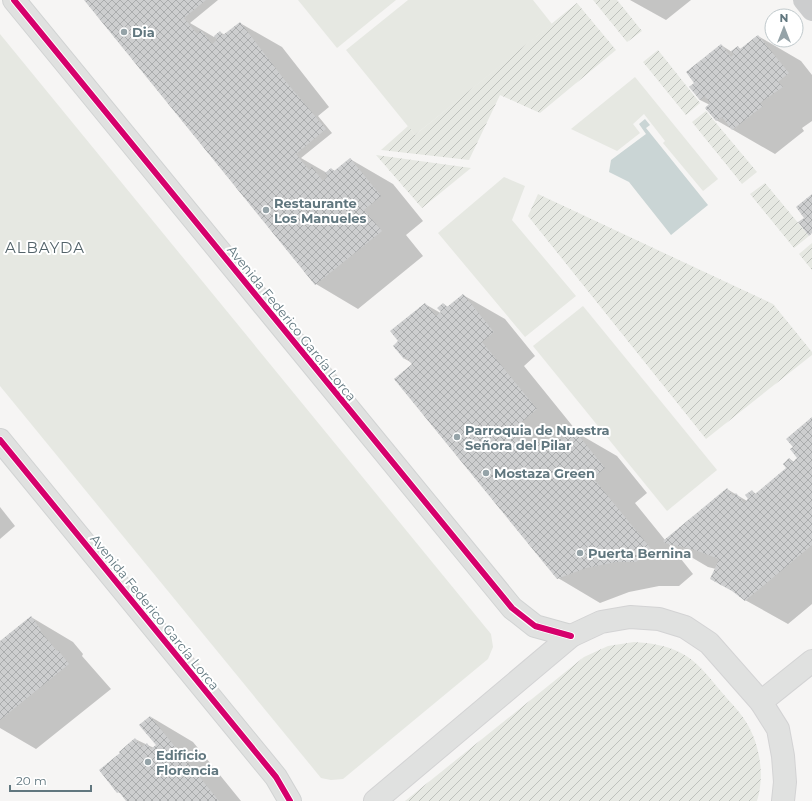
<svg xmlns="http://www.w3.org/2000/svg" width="812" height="801" viewBox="0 0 812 801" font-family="Montserrat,sans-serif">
<defs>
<pattern id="garden-furrows" width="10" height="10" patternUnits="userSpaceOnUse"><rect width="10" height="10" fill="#e6e8e2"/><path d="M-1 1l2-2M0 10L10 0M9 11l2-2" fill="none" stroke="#bec1bc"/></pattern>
<pattern id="building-cross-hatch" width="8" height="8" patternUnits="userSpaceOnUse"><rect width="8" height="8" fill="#cdcecf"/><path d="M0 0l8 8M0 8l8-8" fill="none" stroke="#aaacad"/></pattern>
</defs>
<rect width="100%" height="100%" fill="#f6f5f4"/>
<g fill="#e6e8e2">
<polygon points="298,0 396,0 337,48"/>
<polygon points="408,0 533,0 552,24 415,135 346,50"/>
<polygon points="0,34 491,634 493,647 488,659 343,779 331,780 321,778 0,386"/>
<polygon points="635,77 718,179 703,191 663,143 665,141 644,114 633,124 640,133 617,151 571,129"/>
<polygon points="504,177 525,186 512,220 576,296 525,337 438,233"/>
<polygon points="583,306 717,470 667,511 533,346"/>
</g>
<g fill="url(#garden-furrows)">
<polygon points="593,0 617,0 642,31 627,42"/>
<polygon points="577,3 616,50 540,113 500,95 469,160 381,150 408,126 415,135"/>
<polygon points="658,50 700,103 686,115 643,62"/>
<polygon points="706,111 757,172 742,184 692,122"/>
<polygon points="376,155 471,168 422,208"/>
<polygon points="765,183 809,236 794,248 750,194"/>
<polygon points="538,194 773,304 812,352 812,355 706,439 528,216"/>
<polygon points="812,243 812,270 799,254"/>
<path d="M634 642C650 643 666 645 681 653 697 661 707 675 719 689 727 699 739 710 746 722 760 744 765 776 757 801H405L584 657 608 646Z"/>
</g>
<polygon fill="#cad5d5" points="645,119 650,125 646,128 708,205 671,235 629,182 609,172 611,160 646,134 639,124"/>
<g fill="#0003">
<polygon points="86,0 218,0 190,23 214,37 220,32 225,35 240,23 282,47 329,107 318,116 332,133 301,158 327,173 331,169 335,171 350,159 393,184 423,221 406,235 423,256 358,309 316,284"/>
<polygon points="630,0 691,0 666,20"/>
<polygon points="758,36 801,61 812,75 812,121 802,128 804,131 775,154 716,120 710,105 700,100 695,83 721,45 732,52 738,47 742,50"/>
<polygon points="463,295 505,319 535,356 524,366 579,434 617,456 647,493 635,503 665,540 727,489 747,501 752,491 756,494 788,468 790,459 794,462 799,458 794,447 812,419 812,604 788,624 745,600 716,569 708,567 669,544 693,574 679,586 659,586 629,592 600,603 558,578 414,364 405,359 394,346 400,341 425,304 444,315 444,304 448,307"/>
<polygon points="0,507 15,526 0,539"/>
<polygon points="31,617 73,642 83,654 82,656 111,689 36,749 0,728 0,642"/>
<polygon points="151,717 193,742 241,801 127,801 122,794 118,792 121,753 135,739 154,748 157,746"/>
</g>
<g fill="url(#building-cross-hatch)">
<polygon points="84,0 206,0 184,18 197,34 201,30 212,44 217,40 214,36 220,31 223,35 240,22 287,83 326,129 296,154 309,170 312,167 323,181 328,176 325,173 331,168 334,171 350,158 381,196 364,210 382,231 315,285"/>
<polygon points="758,35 789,73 778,82 783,87 760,103 763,106 732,130 722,117 716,121 705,108 710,103 705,96 700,100 689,87 694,83 686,72 721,44 731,57 734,54 731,51 738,46 740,49"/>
<polygon points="812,194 812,233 809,236 798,222 804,218 796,207"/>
<polygon points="463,294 494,332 482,342 537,409 511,431 523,447 520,449 521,451 536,439 544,449 559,437 562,440 574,430 605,468 593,478 652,550 636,562 616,562 586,568 557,579 394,379 412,364 406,357 404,359 393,346 398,341 390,331 425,303 436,316 441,312 437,308 443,303 447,307"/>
<polygon points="812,417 812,545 745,601 732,591 710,579 719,559 695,550 665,543 663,541 727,488 733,496 736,493 744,503 748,499 745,495 752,490 755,494 786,468 783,464 789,458 793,462 797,458 790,449 793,447 786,439"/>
<polygon points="31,616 41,630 40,631 57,651 58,650 69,664 0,720 0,641"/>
<polygon points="150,716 219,801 126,801 119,792 117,793 99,770 120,753 119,752 135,738 142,747 147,743 151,749 156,745 139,725"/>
</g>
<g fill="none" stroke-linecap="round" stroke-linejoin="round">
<g stroke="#d1d3d3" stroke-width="24">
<g id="secondary">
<polyline points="14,0 512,608 535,626 571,636"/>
<polyline points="0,440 276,777 290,801"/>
</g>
</g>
<g stroke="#d3d3d4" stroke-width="24">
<g id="primary">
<polyline points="761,702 812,661"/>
<polyline points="375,801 571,636 601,622 630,617 659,619 685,627 709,643 761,702 778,729 783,756 785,782 783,801"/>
</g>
</g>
<polyline stroke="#cccdce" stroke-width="22" points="804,0 812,10"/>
<use href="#secondary" stroke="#e0e1e0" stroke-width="22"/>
<use href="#primary" stroke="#e0e1e0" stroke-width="22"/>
<g stroke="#fff" stroke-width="8">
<g id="cycleway">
<polyline points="14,0 512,608 535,626 571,636"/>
<polyline points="0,440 276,777 290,801"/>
</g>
</g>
<use href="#cycleway" stroke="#d6006c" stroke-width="6"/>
</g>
<g fill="#95a3a8" stroke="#fff" stroke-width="1.5">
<circle cx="124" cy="32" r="4"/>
<circle cx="266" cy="210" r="4"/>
<circle cx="457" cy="437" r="4"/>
<circle cx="486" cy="473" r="4"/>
<circle cx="580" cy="553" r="4"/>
<circle cx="148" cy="762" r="4"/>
</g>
<g text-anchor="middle" stroke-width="4" stroke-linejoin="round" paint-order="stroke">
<g font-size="13" font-weight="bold" fill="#61777f" stroke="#fff" text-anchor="start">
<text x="132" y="37">Dia</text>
<text x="274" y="208">Restaurante<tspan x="274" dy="15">Los Manueles</tspan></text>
<text x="465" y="435">Parroquia de Nuestra<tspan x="465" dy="15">Señora del Pilar</tspan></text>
<text x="494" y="478">Mostaza Green</text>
<text x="588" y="558">Puerta Bernina</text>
<text x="156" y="760">Edificio<tspan x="156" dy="15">Florencia</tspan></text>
</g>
<g font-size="13" fill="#61777f" stroke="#fff">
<text transform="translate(292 323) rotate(51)" y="5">Avenida Federico García Lorca</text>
<text transform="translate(155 612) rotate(51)" y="5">Avenida Federico García Lorca</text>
</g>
<g font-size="15" letter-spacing="1" fill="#53636a" stroke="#fff">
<text x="45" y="253">ALBAYDA</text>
</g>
</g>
<g transform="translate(784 28)"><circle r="19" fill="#ffffff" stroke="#c0c9cc"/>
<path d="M0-3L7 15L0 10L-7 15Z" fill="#95a3a8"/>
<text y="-6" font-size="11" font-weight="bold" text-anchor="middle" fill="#61777f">N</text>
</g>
<path d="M10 785v6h81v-6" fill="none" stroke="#61777f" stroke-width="2"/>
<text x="16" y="785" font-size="12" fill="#61777f" stroke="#ffffff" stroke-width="3" paint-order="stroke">20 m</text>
</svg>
